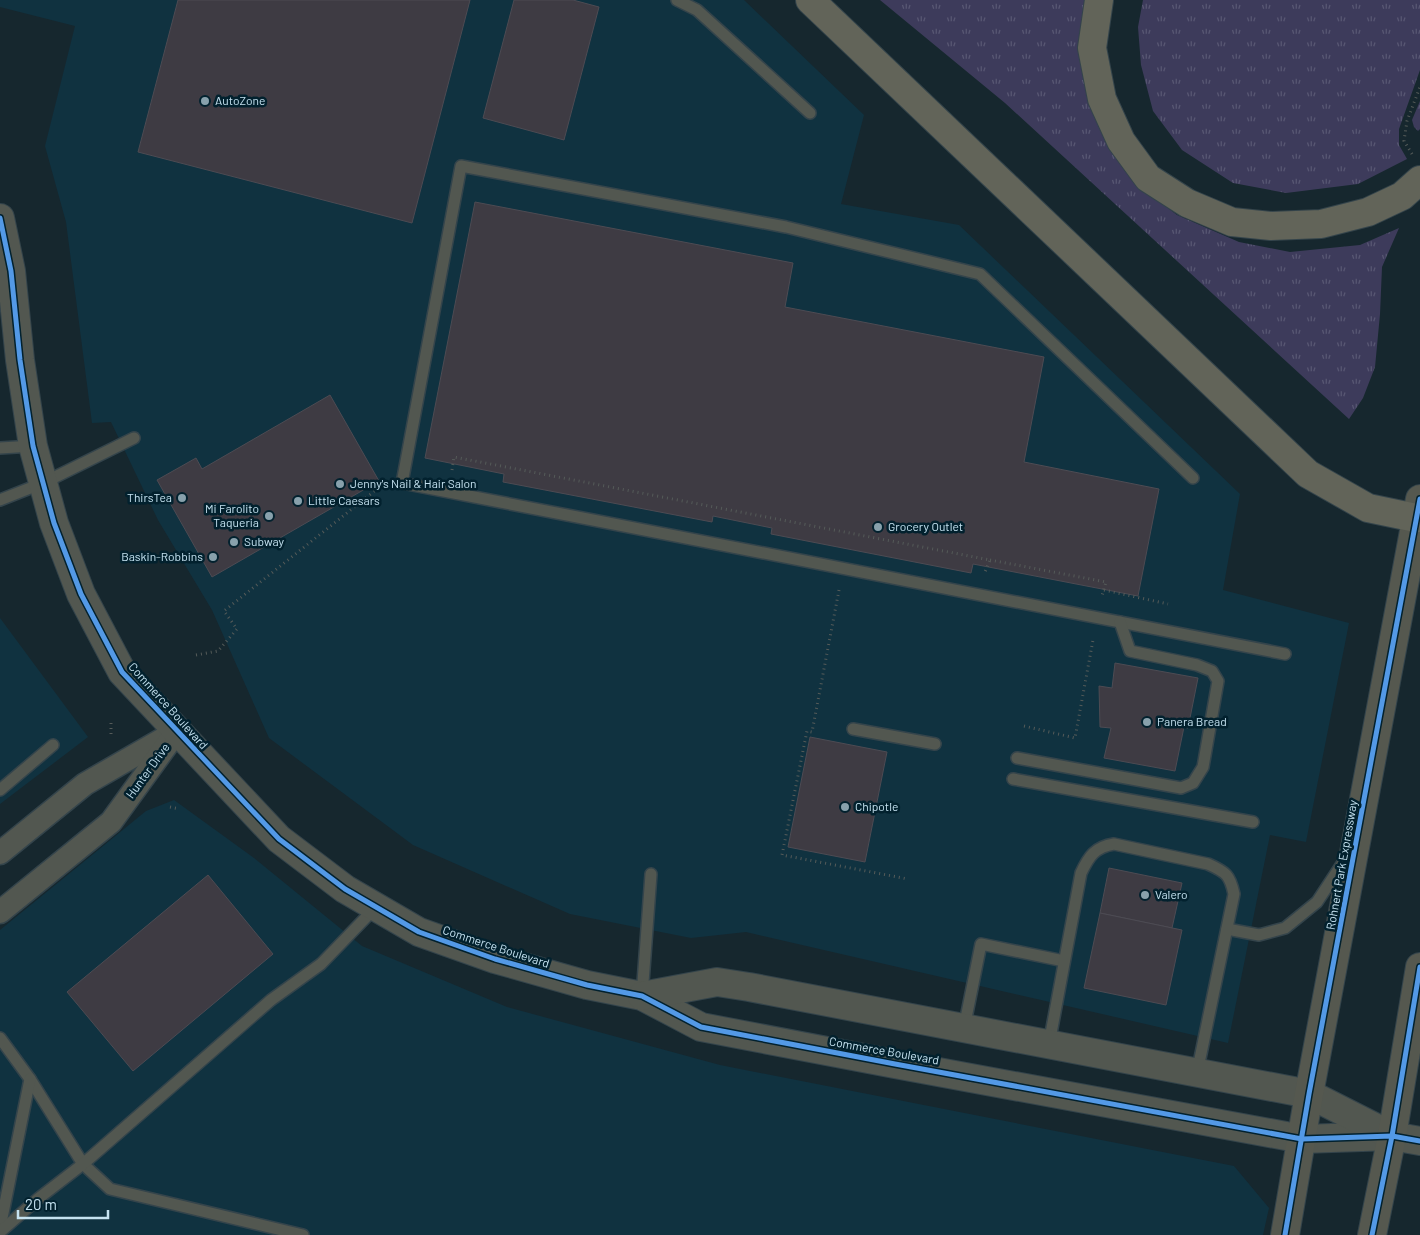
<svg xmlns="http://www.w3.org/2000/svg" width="1420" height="1235" viewBox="0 0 1420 1235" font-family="Barlow,sans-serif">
<defs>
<pattern id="grass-tufts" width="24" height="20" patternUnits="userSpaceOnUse" patternTransform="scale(1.25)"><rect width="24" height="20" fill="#3d3b5b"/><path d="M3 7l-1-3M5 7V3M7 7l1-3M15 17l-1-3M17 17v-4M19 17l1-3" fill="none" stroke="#585773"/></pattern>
</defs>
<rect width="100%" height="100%" fill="#16272e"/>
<g fill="#103240">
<polygon points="0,0 744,0 864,115 841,204 959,225 1240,494 1223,590 1349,623 1306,842 1270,835 1228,1043 746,932 691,938 570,914 413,845 269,738 212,610 158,520 111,422 92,423 66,222 45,146 75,26 0,7"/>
<polygon points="0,618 88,737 0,804"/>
<polygon points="174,800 254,858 362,946 507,1007 720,1065 1234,1166 1269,1208 1263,1235 0,1235 0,930 146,811"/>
</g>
<g fill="url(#grass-tufts)">
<polygon points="880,0 1084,0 1083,55 1147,192 1177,215 1239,242 1290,252 1360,245 1399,228 1382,267 1380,314 1375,367 1363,398 1349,419 1005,103"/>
<polygon points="1143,0 1420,0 1420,70 1399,129 1399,145 1407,159 1358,184 1286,193 1233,183 1182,150 1153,111 1141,65 1138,27"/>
<polygon points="1420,101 1420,129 1418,131 1414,127 1412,120"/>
</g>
<g fill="#3e3b43" stroke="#4d4b53">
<polygon points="178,0 470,0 412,223 138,152"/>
<polygon points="514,0 573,0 599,7 564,140 483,118"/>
<polygon points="475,202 793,263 785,307 1044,357 1024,462 1159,489 1138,596 973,564 971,573 771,534 772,528 713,516 712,522 503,482 504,474 425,458"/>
<polygon points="330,395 379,481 212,577 157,480 196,458 202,469"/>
<polygon points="1115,663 1198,678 1188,728 1184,727 1175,771 1104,758 1111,728 1100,727 1099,686 1112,688"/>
<polygon points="810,737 887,752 865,862 788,847"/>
<polygon points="1109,868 1182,883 1172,928 1100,913"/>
<polygon points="208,875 273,954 133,1071 67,992"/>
<polygon points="1100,913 1182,930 1166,1005 1084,988"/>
</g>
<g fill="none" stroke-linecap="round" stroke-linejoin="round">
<g stroke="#34444b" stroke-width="14">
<g id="service">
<polyline points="677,0 697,10 810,113"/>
<polyline points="0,448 33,446"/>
<polyline points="1193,478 980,274 786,227 461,166 402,483 1285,654"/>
<polyline points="0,500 43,483 134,438"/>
<polyline points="853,729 935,744"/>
<polyline points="1017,758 1181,788 1193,783 1203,767 1218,681 1212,671 1197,665 1130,651 1120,622"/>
<polyline points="1013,779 1253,822"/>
<polyline points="0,790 53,745"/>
<polyline points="1227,929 1259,935 1285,928 1317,902 1344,861"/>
<polyline points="642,996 651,874"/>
<polyline points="964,1028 981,944 1064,961"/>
<polyline points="0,1038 30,1079 83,1164 110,1189 303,1235"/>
<path d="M1049 1044 1081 873C1089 856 1095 847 1114 844L1208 864C1226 872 1230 875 1234 894L1197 1073"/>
<polyline points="0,1228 30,1079"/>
<polyline points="0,1232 39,1198 83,1164 271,1000 321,964 376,907"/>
</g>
</g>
<g stroke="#34444b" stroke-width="25">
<g id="minor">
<polyline points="0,853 85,784 170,735"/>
<polyline points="0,912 111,822 177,731"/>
</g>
</g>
<g stroke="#34444b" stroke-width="30">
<g id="tertiary">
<polyline points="0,218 11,271 20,360 33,446 54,523 81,594 122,672 279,839 345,889 419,932 495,959 587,985 642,996 701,1027 895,1064 1302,1139 1392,1136 1420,1141"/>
<polyline points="642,996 717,982 749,987 1309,1094 1388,1134"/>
</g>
</g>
<g stroke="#34444b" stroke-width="30">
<g id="secondary">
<polyline points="1285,1235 1309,1094 1420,499"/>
<polyline points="1372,1235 1392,1136 1420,967"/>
</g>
</g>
<g stroke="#34444b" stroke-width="30">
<g id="motorway">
<polyline points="810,0 1308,474 1368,508 1416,518 1420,518"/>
<polyline points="1099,0 1092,48 1102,99 1121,141 1148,178 1187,203 1232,222 1271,226 1321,224 1368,212 1402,196 1420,180"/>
</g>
</g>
<g stroke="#555b59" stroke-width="3" stroke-dasharray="1 4" stroke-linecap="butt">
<polyline points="1412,154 1404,141 1407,121 1420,87"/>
<polyline points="452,470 454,457 990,560 985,572"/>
<polyline points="990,560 1106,582 1102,596"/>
<polyline points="839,590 812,732 807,731 782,855 908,879"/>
<polyline points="1104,590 1168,604"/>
<polyline points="196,655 218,651 237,629 224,611 382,485"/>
<polyline points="111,723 111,734"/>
<polyline points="1024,726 1075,738 1093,640"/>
<polyline points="170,807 179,809"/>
</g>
<use href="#service" stroke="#525750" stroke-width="11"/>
<use href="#minor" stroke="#525750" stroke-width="22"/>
<use href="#tertiary" stroke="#525750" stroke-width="28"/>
<use href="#secondary" stroke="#55584f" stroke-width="28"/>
<use href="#motorway" stroke="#626459" stroke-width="28"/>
<g stroke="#02212e" stroke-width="8">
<g id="cycleway">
<polyline points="0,218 11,271 20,360 33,446 54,523 81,594 122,672 279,839 345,889 419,932 495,959 587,985 642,996 701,1027 895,1064 1302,1139 1392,1136 1420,1141"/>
<polyline points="1285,1235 1309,1094 1420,499"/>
<polyline points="1372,1235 1392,1136 1420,967"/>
</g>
</g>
<use href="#cycleway" stroke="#5399e6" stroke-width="5"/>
</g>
<g fill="#88a1ac" stroke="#02212e" stroke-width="2">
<circle cx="205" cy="101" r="5"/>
<circle cx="340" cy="484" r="5"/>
<circle cx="182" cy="498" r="5"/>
<circle cx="298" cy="501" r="5"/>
<circle cx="269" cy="516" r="5"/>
<circle cx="878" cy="527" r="5"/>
<circle cx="234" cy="542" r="5"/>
<circle cx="213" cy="557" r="5"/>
<circle cx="1147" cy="722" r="5"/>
<circle cx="845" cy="807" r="5"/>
<circle cx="1145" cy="895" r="5"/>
</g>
<g text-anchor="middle" stroke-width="5" stroke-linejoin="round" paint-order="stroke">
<g font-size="12" fill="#c5e2f0" stroke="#02212e" text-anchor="start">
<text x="215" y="105">AutoZone</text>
<text x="350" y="488">Jenny's Nail &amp; Hair Salon</text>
<text x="172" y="502" text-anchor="end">ThirsTea</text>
<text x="308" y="505">Little Caesars</text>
<text x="259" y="513" text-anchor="end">Mi Farolito<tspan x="259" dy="14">Taqueria</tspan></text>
<text x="888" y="531">Grocery Outlet</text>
<text x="244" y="546">Subway</text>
<text x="203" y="561" text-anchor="end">Baskin-Robbins</text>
<text x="1157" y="726">Panera Bread</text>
<text x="855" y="811">Chipotle</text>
<text x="1155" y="899">Valero</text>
</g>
<g font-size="12" fill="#c5e2f0" stroke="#02212e">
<text transform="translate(168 706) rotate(48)" y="4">Commerce Boulevard</text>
<text transform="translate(148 771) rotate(-54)" y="4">Hunter Drive</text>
<text transform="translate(1342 865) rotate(-80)" y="4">Rohnert Park Expressway</text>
<text transform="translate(496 947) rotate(18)" y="4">Commerce Boulevard</text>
<text transform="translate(884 1051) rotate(10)" y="4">Commerce Boulevard</text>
</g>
</g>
<path d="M18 1210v8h90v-8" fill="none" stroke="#c5e2f0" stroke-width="2.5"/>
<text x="25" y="1210" font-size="15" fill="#c5e2f0" stroke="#02212e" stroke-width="4" paint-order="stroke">20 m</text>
</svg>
